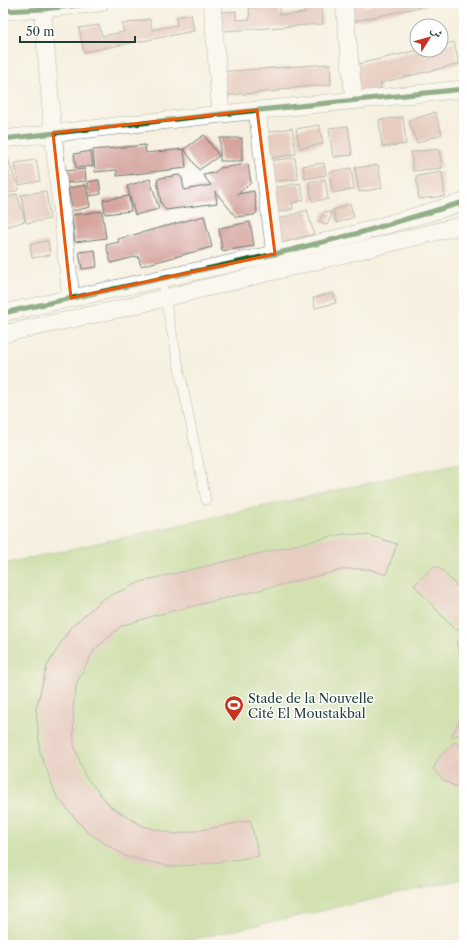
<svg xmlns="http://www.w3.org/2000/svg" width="467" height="948" viewBox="0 0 467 948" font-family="'Libre Caslon Text',Amiri,serif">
<rect width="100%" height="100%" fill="#fff"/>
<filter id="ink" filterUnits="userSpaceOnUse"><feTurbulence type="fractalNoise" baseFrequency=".025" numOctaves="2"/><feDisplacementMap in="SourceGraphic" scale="8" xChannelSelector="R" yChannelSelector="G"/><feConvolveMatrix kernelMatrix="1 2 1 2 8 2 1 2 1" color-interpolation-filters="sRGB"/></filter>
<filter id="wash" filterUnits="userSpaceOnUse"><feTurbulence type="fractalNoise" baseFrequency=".012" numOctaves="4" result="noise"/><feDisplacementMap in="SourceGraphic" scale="16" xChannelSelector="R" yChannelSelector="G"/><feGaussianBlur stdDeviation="0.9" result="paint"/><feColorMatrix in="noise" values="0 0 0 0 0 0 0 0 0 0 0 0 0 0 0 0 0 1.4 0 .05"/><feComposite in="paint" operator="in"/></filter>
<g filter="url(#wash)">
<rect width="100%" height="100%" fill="#f6f0e0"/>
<polygon fill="#a9cf79" stroke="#648656" points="464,462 464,879 168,945 3,945 3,564"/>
<g id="blocks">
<g fill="#d5a39c">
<polygon points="304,3 321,3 323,24 211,32 209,13 236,11 236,20 250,19 249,8 279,6 280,15 305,13"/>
<polygon points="336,3 362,3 363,7 379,3 429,3 430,5 341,24"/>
<polygon points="191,14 194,31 84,52 79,28 99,25 102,36 124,32 122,24 150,19 152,30 177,25 176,17"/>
<polygon points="454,42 459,64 380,83 381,88 360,93 354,65 419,50 441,50 441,45"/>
<polygon points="330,64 331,85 280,89 280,91 219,96 217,72"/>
<polygon points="435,112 442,134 417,143 409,121"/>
<polygon points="403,117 406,144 382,147 379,120"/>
<polygon points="319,125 323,144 300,148 296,129"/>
<polygon points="348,126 352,155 333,157 329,128"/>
<polygon points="292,128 296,154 266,159 262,133"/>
<polygon points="204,135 219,156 199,170 184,149 186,168 117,176 117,170 95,172 93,150 145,145 146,153 184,149"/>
<rect x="220" y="138" width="22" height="23"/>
<polygon points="439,149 442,168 413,171 411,152"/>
<polygon points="91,151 93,166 76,168 74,154"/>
<polygon points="8,158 18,190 3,195 3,160"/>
<polygon points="295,158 298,179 269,182 266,161"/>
<polygon points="36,160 40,181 19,185 15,163"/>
<polygon points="324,163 326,175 305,179 303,166"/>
<polygon points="248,164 251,183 237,194 254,191 257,212 254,215 236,217 215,191 217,203 166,210 161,203 157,180 160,178 179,175 182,178 184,190 211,185 203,175 214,173 220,168"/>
<polygon points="378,165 382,188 359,192 355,168"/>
<polygon points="351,168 354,189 333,193 329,172"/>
<polygon points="85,169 86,181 66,183 64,171"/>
<polygon points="442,172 445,196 419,199 416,176"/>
<polygon points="150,179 159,209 135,215 127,186"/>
<polygon points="325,179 328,199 312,201 309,182"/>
<polygon points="99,180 101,194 90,196 88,182"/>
<polygon points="300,183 304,200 292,203 293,209 274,213 269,189"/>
<polygon points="86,185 90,207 73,211 68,188"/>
<polygon points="46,191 50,219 26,223 21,195"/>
<polygon points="17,194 25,221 3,228 3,198"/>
<polygon points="129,196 131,211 105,214 103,200"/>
<polygon points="350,204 354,217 337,223 333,210"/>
<polygon points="307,210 314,234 279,244 272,221"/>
<polygon points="102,211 106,238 75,242 72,215"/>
<polygon points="325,211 332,214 327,225 319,221"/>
<polygon points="204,216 212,247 141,266 138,256 111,263 106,245 119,242 118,239"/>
<polygon points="250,222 254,246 222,251 219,228"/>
<polygon points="48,241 50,255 32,258 30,244"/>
<polygon points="95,250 97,267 82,269 79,252"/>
<polygon points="333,293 336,303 315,308 313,298"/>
<polygon points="342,534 368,535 397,544 386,575 369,569 346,569 156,615 121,626 94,650 77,682 73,709 74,745 85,776 111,807 143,826 175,834 208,829 250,820 259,856 219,862 173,867 127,857 87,832 57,797 40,753 36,709 47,666 70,628 103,599 143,581"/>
<polygon points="434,566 442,570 464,594 464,630 463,628 455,630 414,585"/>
<polygon points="464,635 464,663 463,662 456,642"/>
<polygon points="464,711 464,734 463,733 451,737"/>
<polygon points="455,742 461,745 464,742 464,777 461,782 456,787 443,780 433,769 439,757"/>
</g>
</g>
</g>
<g filter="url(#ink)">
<use href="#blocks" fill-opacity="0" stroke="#6a7c70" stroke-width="1"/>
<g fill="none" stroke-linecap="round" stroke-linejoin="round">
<g stroke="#6a7c70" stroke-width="10">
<polyline id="lane" points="161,279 206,500"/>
</g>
<g stroke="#6a7c70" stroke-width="18">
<g id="street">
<polyline points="42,3 53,133 71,298"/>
<polyline points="212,3 221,114"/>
<polyline points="344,3 354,101"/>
<polyline points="3,11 43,9 100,3"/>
<polyline points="257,110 275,254"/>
<polyline points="3,139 221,114 464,89"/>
<polyline points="3,313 275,254 359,233 464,202"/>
<polyline points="3,334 119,309 464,225"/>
</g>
</g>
<use href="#lane" stroke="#fff" stroke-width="9"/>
<use href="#street" stroke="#fff" stroke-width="17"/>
<g stroke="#fff" stroke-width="8">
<g id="cycleway">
<polyline points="3,11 43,9 100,3"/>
<polyline points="3,139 221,114 464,89"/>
<polyline points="3,313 275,254 359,233 464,202"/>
</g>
</g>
<use href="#cycleway" stroke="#1b5e20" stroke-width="5"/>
</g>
</g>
<path d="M0 0H467V948H0ZM257 110 275 254 71 298 53 133Z" fill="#f6f0e0" fill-opacity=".55" fill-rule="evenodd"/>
<path fill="none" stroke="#e8590c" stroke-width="3" stroke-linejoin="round" d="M257 110 275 254 71 298 53 133Z"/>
<defs>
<g id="stadium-pin" transform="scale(1)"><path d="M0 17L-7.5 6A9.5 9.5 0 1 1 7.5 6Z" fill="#c8321e" stroke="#fff"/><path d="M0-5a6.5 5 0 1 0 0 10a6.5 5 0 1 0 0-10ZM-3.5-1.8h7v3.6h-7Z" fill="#fff"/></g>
</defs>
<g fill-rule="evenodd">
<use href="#stadium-pin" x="234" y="705"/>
</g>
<g text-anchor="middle" stroke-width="3" stroke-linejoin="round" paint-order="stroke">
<g font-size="13" fill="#1f3d34" stroke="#fff" text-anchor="start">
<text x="248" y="703">Stade de la Nouvelle<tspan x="248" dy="15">Cité El Moustakbal</tspan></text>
</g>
</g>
<rect width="467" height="948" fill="none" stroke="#fff" stroke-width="16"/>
<g transform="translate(429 38) rotate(53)"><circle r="19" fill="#ffffff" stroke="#a5b1ae"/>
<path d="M0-3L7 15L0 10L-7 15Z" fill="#c8321e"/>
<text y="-6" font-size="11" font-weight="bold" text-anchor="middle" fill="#1f3d34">ش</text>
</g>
<path d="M20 36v6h115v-6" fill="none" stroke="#1f3d34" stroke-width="2"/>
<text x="26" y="36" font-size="12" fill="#1f3d34" stroke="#ffffff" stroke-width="3" paint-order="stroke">50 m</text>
</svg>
